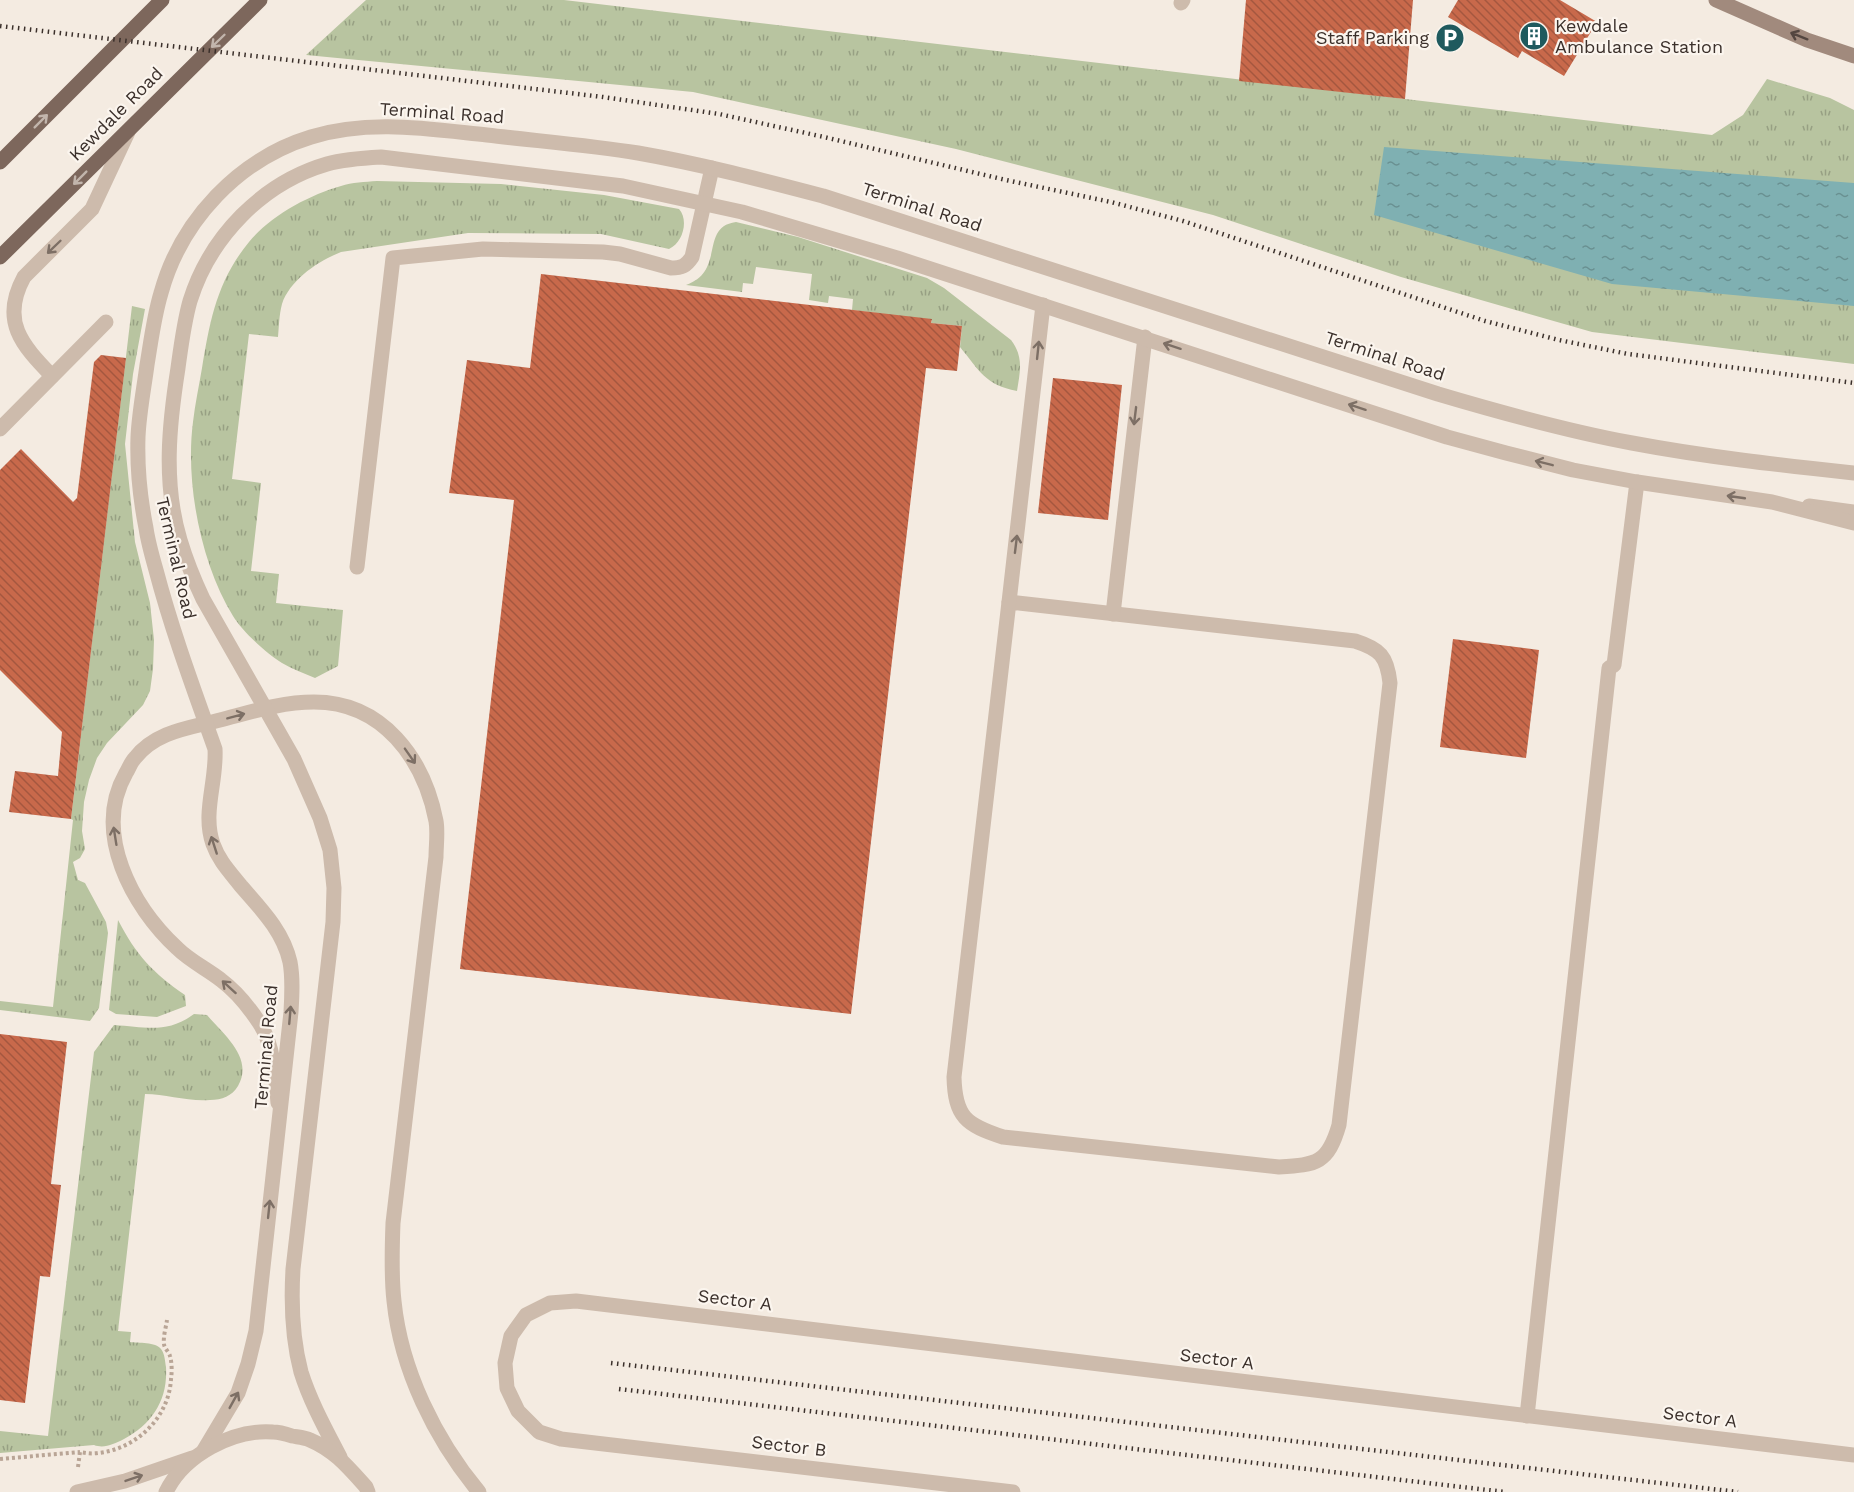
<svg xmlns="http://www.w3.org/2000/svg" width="1854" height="1492" viewBox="0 0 1854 1492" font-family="'Work Sans',sans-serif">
<defs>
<pattern id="grass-tufts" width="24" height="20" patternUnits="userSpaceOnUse" patternTransform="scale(1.5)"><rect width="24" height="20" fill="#b8c4a0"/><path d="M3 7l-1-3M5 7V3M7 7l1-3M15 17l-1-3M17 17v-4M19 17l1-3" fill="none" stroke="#97a083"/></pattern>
<pattern id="water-ripples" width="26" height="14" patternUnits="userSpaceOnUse" patternTransform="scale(1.5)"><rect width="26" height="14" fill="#7fb0b2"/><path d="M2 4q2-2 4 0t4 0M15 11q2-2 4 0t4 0" fill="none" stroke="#699091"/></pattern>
<pattern id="building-back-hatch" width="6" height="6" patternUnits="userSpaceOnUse" patternTransform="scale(1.5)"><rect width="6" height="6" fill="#c8694b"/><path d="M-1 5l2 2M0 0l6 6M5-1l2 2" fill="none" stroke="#a4573f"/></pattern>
</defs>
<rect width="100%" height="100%" fill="#f4ebe1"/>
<g fill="url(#grass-tufts)">
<polygon points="366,0 564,0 1712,135 1743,115 1767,79 1830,98 1854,110 1854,364 1592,332 1401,277 1213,215 956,149 693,92 306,55"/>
<path d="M377 181 501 184 604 195 679 209C689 220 683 243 669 249L601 234 468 233 341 252C318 261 290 280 282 304 279 315 279 327 278 337L249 334 232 479 261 483 251 571 279 574 276 603 343 610 338 666 315 678C304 673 292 669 282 663 267 654 242 631 233 616 201 564 185 483 193 422 195 404 199 386 202 368 210 320 217 281 249 242 270 216 309 195 341 186 352 182 365 182 377 181Z"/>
<path d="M736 222 798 237 927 278 944 288 1011 340C1024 357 1020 372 1017 391 985 385 980 371 960 347L962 326 931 323 932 320 852 310 853 299 829 296 828 303 809 300 812 274 756 267 753 284 743 283 742 292 686 285C726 271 699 227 736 222Z"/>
<polygon points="132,306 145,309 133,374 125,444 135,542 150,603 154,640 153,669 150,691 143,705 107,743 97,758 89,780 84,802 82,831 85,849 80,858 73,862 78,880 85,883 106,922 108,933 99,1008 90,1021 0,1010 0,1001 53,1007 73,820 71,819"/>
<path d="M118 920C136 955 153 973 185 995L186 1006 157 1017 116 1014 109 1010Z"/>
<path d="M194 1014 207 1015C224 1035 254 1058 238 1086 232 1096 222 1100 210 1100 189 1102 166 1094 145 1094L118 1331 131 1332 130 1342C138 1343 156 1342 161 1349 165 1354 165 1362 166 1367 168 1400 152 1424 124 1439 114 1444 104 1449 94 1445L0 1453V1431L48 1436 94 1052 114 1025C146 1027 167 1034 194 1014Z"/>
</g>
<polygon fill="url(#water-ripples)" points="1384,147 1854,183 1854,306 1612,284 1374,215"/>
<g fill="url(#building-back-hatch)">
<polygon points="1246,0 1413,0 1405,99 1239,81"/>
<polygon points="1458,0 1560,0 1597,22 1564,76 1522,51 1518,58 1448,17"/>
<polygon points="541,274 932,319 931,323 962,326 957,371 926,368 851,1014 460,969 514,500 449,493 467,360 530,368"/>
<polygon points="101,355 126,358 71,819 9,812 15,771 58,776 62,732 0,670 0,470 21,449 73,502 77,498 94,362"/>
<polygon points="1053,378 1122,385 1108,520 1038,513"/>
<polygon points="1453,639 1539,650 1526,758 1440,747"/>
<polygon points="0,1034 67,1042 51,1184 61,1185 50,1277 40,1276 25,1403 0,1400"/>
</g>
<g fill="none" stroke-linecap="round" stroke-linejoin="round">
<g stroke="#b9a596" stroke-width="4" stroke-dasharray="3 3" stroke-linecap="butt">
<polyline points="0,1459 80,1452"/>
<path d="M78 1467 80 1452C86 1453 92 1454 98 1453 137 1449 169 1417 171 1379 172 1372 172 1363 170 1356 169 1352 164 1348 164 1344 163 1337 166 1327 167 1320"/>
</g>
<g stroke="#cdbbac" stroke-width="15">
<polyline points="1181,3 1183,0"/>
<path d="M52 376C22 345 0 321 24 277L92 209 128 132"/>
<polyline points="0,429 106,322"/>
<polyline points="1809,506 1854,512"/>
<path d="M357 567 393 258 483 249 603 252 620 254 671 268C682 268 686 266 692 257L712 168"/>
<path d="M1009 602 1355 641C1380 649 1387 656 1390 683L1339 1125C1328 1163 1317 1165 1279 1167L1003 1137C966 1125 955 1117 954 1077Z"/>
<polyline points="1009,602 1043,305"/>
<polyline points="1113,614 1145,337"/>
<path d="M278 1103C276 1079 273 1043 260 1024 249 1007 237 992 221 980 207 969 190 961 177 948 132 906 92 833 126 773 129 768 131 762 135 758 156 731 190 728 220 720 251 712 281 702 314 702 383 702 424 759 436 821 438 832 436 846 436 857L393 1223C392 1249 391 1275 394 1301 401 1370 435 1439 479 1492"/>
<polyline points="1527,1416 1609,668 1614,665 1637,482"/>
<polyline points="1013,1492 561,1439 539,1432 518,1411 507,1388 505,1363 511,1336 526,1315 550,1303 576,1301 1854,1455"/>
</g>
<g stroke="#cdbbac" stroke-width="15">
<path d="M204 1450 238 1393 248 1364 256 1331 291 1012C292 995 293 978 290 962 283 931 261 909 241 886 230 872 219 861 213 844 202 813 217 781 215 749 194 690 172 631 156 570 152 556 148 542 146 528 140 498 137 468 138 437 139 413 144 388 147 365 151 341 154 316 161 293 181 220 239 159 311 137 369 119 429 129 487 135 537 141 588 145 638 153 701 164 762 180 823 196L1438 394C1502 413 1567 431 1632 443 1706 457 1780 465 1854 473"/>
<path d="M340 1457C326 1430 310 1401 301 1372 292 1338 291 1303 293 1269L333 922 334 888 330 850 320 818 294 759 203 599C194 580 186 560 180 540 163 483 169 425 178 368 181 346 184 322 190 301 210 237 262 183 327 164 345 159 363 158 381 157L623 186 742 212 897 258 1447 437 1506 453 1573 470 1637 482 1772 502 1854 523"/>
<polyline points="77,1492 125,1481 192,1458"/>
<path d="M166 1492C184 1455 233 1429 273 1432 279 1432 286 1434 292 1436 297 1437 304 1437 310 1440 334 1450 348 1467 366 1487L368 1492"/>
</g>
<polyline stroke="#a18a7d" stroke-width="15" points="1716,0 1807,40 1854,56"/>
<g stroke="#7d675c" stroke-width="15">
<polyline points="0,162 162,0"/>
<polyline points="0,257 260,0"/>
</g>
<g stroke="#3b302b" stroke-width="4.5" stroke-dasharray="1.5 4.5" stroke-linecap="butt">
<polyline points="0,26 603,97 719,114 824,137 1006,180 1111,202 1183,221 1485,321 1559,340 1628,354 1854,383"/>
<polyline points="611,1363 1738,1492"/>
<polyline points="619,1389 1505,1492"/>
</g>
</g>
<defs><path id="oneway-shaft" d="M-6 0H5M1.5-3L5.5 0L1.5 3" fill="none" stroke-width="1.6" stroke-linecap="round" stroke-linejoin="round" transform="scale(1.5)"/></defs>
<use stroke="#544640" href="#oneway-shaft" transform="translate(1799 36) rotate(-158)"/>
<g stroke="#c2b5ac">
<use href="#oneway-shaft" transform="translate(218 41) rotate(136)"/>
<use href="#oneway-shaft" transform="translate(41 121) rotate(-45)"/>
<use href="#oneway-shaft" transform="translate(80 178) rotate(135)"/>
</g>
<g stroke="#7d6f65">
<use href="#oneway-shaft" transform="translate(54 247) rotate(136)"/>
<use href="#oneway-shaft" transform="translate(1172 346) rotate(-162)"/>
<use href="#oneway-shaft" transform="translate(1038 350) rotate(-84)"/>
<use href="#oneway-shaft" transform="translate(1357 407) rotate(-162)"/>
<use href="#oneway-shaft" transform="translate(1135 416) rotate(97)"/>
<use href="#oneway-shaft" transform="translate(1544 463) rotate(-166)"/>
<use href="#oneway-shaft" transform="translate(1736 497) rotate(-172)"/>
<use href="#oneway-shaft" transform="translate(1016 544) rotate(-83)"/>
<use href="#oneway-shaft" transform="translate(236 716) rotate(-15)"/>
<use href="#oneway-shaft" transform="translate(410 756) rotate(55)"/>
<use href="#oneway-shaft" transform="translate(115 836) rotate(-99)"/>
<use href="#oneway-shaft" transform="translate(214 845) rotate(-108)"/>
<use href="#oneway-shaft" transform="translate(229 987) rotate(-138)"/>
<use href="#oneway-shaft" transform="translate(290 1015) rotate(-85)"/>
<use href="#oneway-shaft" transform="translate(269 1209) rotate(-84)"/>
<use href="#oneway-shaft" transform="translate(234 1400) rotate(-61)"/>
<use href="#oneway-shaft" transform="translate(134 1478) rotate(-19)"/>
</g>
<defs>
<g id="building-disc" transform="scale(1.5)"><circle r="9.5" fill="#1f5a5e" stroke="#fbf5ee"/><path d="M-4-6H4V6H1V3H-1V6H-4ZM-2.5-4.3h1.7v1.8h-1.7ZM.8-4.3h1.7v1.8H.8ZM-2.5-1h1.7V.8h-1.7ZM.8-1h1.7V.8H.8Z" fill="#fff"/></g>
<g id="parking-disc" transform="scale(1.5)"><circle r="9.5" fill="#1f5a5e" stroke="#fbf5ee"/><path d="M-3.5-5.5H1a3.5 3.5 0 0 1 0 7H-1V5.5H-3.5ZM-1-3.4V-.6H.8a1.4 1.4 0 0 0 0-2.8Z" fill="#fff"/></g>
</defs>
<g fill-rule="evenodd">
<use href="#building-disc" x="1534" y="36"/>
<use href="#parking-disc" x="1450" y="38"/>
</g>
<g text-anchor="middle" stroke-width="4.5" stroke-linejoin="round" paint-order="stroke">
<g font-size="18" fill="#3b302b" stroke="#fbf5ee" text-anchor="start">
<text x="1555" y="32">Kewdale<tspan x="1555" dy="21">Ambulance Station</tspan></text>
<text x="1429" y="44" text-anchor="end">Staff Parking</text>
</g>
<g font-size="18" fill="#3b302b" stroke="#fbf5ee">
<text transform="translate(442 113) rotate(4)" y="6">Terminal Road</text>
<text transform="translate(116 114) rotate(-45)" y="6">Kewdale Road</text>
<text transform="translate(922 207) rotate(18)" y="6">Terminal Road</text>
<text transform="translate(1385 356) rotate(18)" y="6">Terminal Road</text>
<text transform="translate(176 558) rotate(77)" y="6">Terminal Road</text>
<text transform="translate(266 1047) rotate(-85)" y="6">Terminal Road</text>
<text transform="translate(735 1300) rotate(7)" y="6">Sector A</text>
<text transform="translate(1217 1359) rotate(7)" y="6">Sector A</text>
<text transform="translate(1700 1417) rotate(7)" y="6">Sector A</text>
<text transform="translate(789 1446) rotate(7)" y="6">Sector B</text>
</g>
</g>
</svg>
